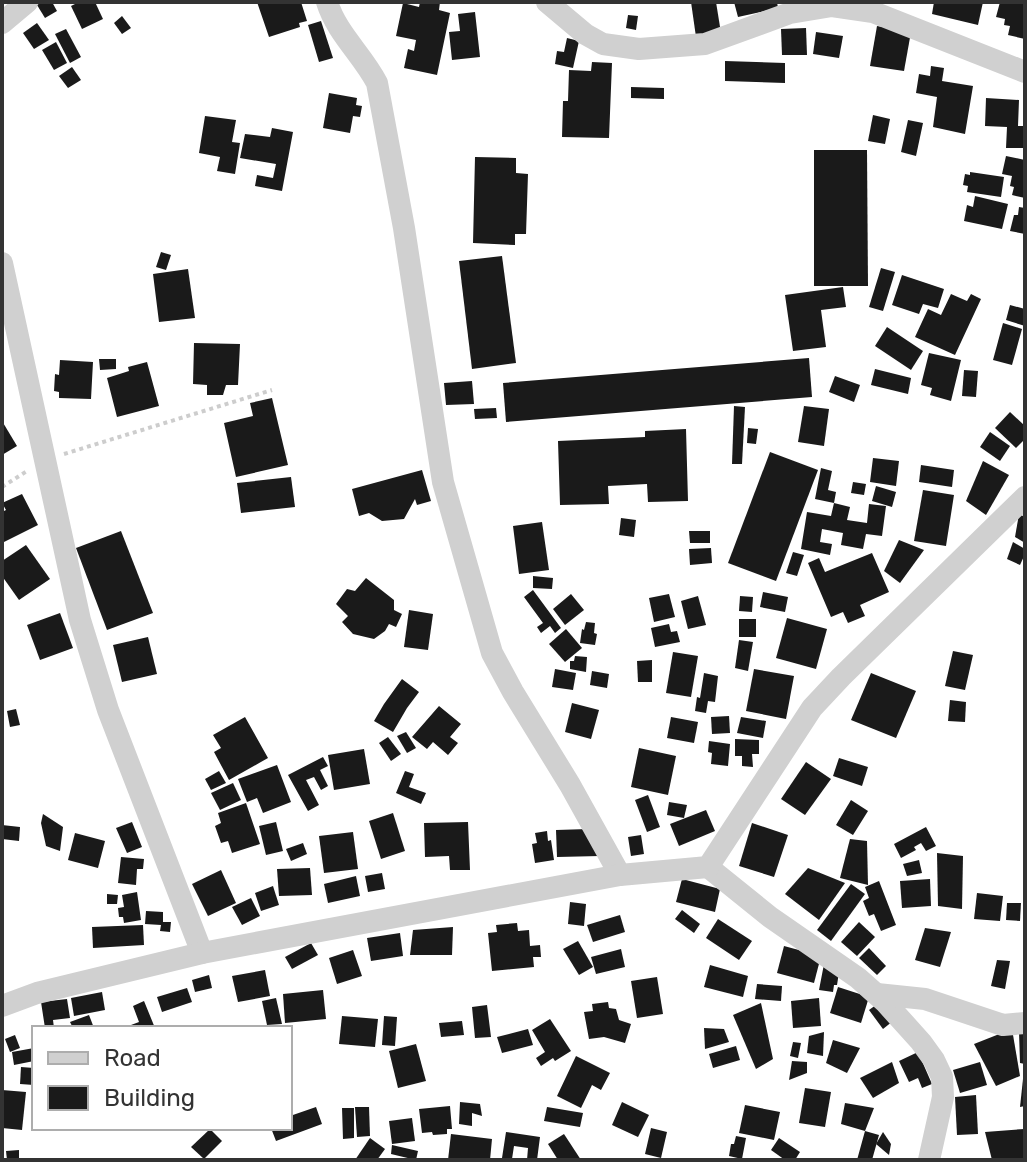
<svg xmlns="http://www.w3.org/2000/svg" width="1027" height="1162" viewBox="0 0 1027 1162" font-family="Rubik,sans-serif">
<rect width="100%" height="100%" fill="#fff"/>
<g fill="#1a1a1a">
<polygon points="42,2 52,2 57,11 45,18 37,5"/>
<polygon points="79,2 95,2 103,19 82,29 71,6"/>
<polygon points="257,2 301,2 307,21 299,23 300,27 269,37"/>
<polygon points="420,2 440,2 439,10 450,13 437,75 404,68 408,49 414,51 416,40 396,36 403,3 419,7"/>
<polygon points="691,2 716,2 721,33 696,37"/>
<polygon points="734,2 777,2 778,8 738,17"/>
<polygon points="934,2 983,2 978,25 932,14"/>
<polygon points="1000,2 1025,2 1025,39 1008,35 1010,26 1004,25 1005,19 996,17"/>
<polygon points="475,12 480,57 452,60 449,32 460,31 458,14"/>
<polygon points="628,15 638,16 636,30 626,28"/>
<polygon points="122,16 131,28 122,34 114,23"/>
<polygon points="321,21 333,58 319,62 308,25"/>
<polygon points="37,23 49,40 34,49 23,33"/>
<polygon points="877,26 911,32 904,71 870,66"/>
<polygon points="806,28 807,55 782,55 781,29"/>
<polygon points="66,29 81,57 70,63 55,34"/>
<polygon points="816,32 843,36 839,58 813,54"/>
<polygon points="567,38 579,41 573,68 555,64 557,51 564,52"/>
<polygon points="56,42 67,63 54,70 42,50"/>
<polygon points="725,61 785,63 785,83 725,81"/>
<polygon points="592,62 612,63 609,138 562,137 563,101 568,101 569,70 591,71"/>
<polygon points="931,66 944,68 942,81 973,86 965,134 933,127 937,97 916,93 919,74 930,76"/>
<polygon points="72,67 81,80 68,88 59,76"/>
<polygon points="631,87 664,88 664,99 631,98"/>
<polygon points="329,93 357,98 356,105 362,106 360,117 353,116 350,133 323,128"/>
<polygon points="986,98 1019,100 1018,126 1025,126 1025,148 1006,148 1007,127 985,126"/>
<polygon points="873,115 890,119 885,144 868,141"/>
<polygon points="205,116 236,120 232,142 240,143 235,174 217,171 220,157 199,153"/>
<polygon points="908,120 923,123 916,156 901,152"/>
<polygon points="272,128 293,132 282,191 255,186 257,175 273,178 276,164 240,158 245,134 270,137"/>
<polygon points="814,150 867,150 868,286 814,286"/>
<polygon points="1006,156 1025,160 1025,198 1012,195 1014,187 1010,186 1012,176 1002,174"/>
<polygon points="475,157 516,158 516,173 528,174 526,234 515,234 515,245 473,243"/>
<polygon points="970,172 1004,177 1001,197 967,192 968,186 963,185 965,174 970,175"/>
<polygon points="975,196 1008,204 1002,229 964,221 967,205 973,207"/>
<polygon points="1019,207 1025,208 1025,234 1010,231 1014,215 1018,215"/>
<polygon points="161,252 171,255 166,270 156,267"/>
<polygon points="502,256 516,363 472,369 459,261"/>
<polygon points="881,268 895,272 883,311 869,307"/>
<polygon points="188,269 195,318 159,322 153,274"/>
<polygon points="902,275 944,289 938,308 923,304 919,314 892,305"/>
<polygon points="843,287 846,307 821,310 826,347 793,351 785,295"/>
<polygon points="951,294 967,301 971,294 981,299 955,355 915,337 928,309 941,315"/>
<polygon points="1010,305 1025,309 1025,326 1006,320"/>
<polygon points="1003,323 1022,329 1012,365 993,360"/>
<polygon points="887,327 923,351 911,370 875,346"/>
<polygon points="194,343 240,344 238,385 226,385 223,395 207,395 207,385 193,384"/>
<polygon points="929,353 961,360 951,401 930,395 932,388 921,385"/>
<polygon points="809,358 812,397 506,422 503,383"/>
<polygon points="99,359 116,359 116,369 100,370"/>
<polygon points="60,360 93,362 91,399 59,398 59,392 54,391 55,374 59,375"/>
<polygon points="147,362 159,406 117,417 107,378 129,371 128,367"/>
<polygon points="875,369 911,378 908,394 871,385"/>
<polygon points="964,370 978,371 976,397 962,396"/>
<polygon points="835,376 860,385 854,402 829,392"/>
<polygon points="472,381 474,404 446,405 444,383"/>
<polygon points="272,398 288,465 236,477 224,423 253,416 250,403"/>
<polygon points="734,406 745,407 742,464 732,464"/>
<polygon points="804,406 829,409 824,446 798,442"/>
<polygon points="496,408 497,418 475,419 474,409"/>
<polygon points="1010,412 1025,426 1025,439 1016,448 995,428"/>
<polygon points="2,421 17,446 2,455"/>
<polygon points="748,428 758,429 756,444 747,443"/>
<polygon points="686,429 688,501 648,502 647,484 608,486 609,504 560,505 558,441 645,437 645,431"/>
<polygon points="990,432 1010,446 1000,461 980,447"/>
<polygon points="770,452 818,470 776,581 728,563"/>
<polygon points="873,458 899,461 896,486 870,482"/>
<polygon points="983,461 1009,475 986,515 966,501"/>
<polygon points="921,465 954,470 952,487 919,482"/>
<polygon points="821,468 832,471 828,490 836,492 834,503 815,499"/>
<polygon points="422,470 431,501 417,505 415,499 404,519 382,521 369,513 359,516 352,489"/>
<polygon points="291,477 295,507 241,513 237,483"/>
<polygon points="853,482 866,484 864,495 851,493"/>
<polygon points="876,486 896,492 892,507 872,501"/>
<polygon points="923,490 954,495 946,546 914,541"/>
<polygon points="22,494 38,525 2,543 2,512 6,510 2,503"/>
<polygon points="834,503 850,507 847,520 867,523 869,504 886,506 882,536 866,534 863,549 841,545 843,533 822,529 820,542 832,544 830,555 801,549 807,512 831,516"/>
<polygon points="1019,514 1025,517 1025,543 1015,537"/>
<polygon points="621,518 636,520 634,537 619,535"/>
<polygon points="542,522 549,570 519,574 513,526"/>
<polygon points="121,531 153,613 107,630 76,548"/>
<polygon points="689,531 710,531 710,543 690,543"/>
<polygon points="899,540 924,550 900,583 884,571"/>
<polygon points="1013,542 1025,549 1025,554 1020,565 1007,559"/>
<polygon points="26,545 50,579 19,600 2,576 2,561"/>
<polygon points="711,548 712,563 690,565 689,549"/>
<polygon points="793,552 804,555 797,576 786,573"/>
<polygon points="872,553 889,592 860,605 865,616 848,623 843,612 831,617 808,563 819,558 825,572"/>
<polygon points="533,576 553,578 552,589 533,588"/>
<polygon points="366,578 394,600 394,610 402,614 396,627 389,624 385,631 374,639 353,634 342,622 348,616 336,604 347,589 355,591"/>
<polygon points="533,590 561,628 555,633 550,626 541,633 537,627 543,623 524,597"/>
<polygon points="763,592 788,597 785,612 760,607"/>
<polygon points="571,594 584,610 565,625 553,609"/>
<polygon points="669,594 675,617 654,622 649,598"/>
<polygon points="698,596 706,625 688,629 681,601"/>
<polygon points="740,596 753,597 752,612 739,611"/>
<polygon points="409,610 433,614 428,650 404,647"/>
<polygon points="60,613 73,648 40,660 27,625"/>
<polygon points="787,618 827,629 816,669 776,658"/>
<rect x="739" y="619" width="17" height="18"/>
<polygon points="586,622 595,623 594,633 597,634 595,645 580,643 582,629 584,630"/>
<polygon points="669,624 671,632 677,631 680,642 655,647 651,628"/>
<polygon points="566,629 582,648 565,662 549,644"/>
<polygon points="148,637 157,674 122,682 113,645"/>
<polygon points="739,640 753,642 748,671 735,668"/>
<polygon points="953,651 973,655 965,690 945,686"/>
<polygon points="673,652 698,656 691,697 666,693"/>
<polygon points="575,656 587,657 586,672 570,669 570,661 574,661"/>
<polygon points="652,660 652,682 638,682 637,661"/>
<polygon points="555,669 576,673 573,690 552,687"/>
<polygon points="754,669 794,676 786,719 746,711"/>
<polygon points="592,671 609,674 607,688 590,685"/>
<polygon points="704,673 718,676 715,702 708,701 706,713 695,711 697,697 700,698"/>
<polygon points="871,673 916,691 896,738 851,720"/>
<polygon points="402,679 419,692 407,708 393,732 374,721 384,704"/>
<polygon points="950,700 966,702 965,722 948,721"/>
<polygon points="572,703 599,710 591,739 565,732"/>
<polygon points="439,706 461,724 450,737 458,743 448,755 433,742 427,749 412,737"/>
<polygon points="16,709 20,725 10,727 7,711"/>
<polygon points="729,716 730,733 712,734 711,717"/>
<polygon points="245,717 268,758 229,780 214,752 221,748 213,735"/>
<polygon points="671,717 698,722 694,743 667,738"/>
<polygon points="741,717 766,721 763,738 737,733"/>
<polygon points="406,732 416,748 407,753 397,736"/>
<polygon points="388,737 401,754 391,761 379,743"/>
<polygon points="735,739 759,740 759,754 752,754 753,767 742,766 742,756 735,756"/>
<polygon points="709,741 730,744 728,766 711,764 712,753 708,752"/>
<polygon points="639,748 676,756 668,795 631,787"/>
<polygon points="364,749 370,784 334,790 328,755"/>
<polygon points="323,757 328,766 320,770 328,786 321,790 314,777 306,780 319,805 308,811 288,775"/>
<polygon points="839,758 868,767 862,786 833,776"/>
<polygon points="806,762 831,779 805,815 781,799"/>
<polygon points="277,765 291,802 263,813 257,798 247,802 238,779"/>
<polygon points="219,771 226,783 211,790 205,779"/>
<polygon points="405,771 414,774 409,787 426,793 421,804 396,793"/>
<polygon points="233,783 241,800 220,810 211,793"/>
<polygon points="648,795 660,827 647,832 635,800"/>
<polygon points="851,800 868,811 853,835 836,825"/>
<polygon points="669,802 687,805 684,818 667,815"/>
<polygon points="246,803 260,844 232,853 228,841 221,843 215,826 221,823 218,813"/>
<polygon points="706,810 715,831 679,846 670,824"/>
<polygon points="393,813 405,851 381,859 369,821"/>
<polygon points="43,814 63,827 60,851 46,846 41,823"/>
<polygon points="132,822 142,847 127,853 116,828"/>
<polygon points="276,822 283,851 266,855 259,826"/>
<polygon points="468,822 470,870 450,870 449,856 425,857 424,823"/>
<polygon points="752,823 788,835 774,877 739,866"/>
<polygon points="2,825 20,827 19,841 2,839"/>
<polygon points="926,827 936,846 926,851 921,843 914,847 916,850 901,858 894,844"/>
<polygon points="588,829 600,856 557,857 556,830"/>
<polygon points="547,831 548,841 551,840 554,860 535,863 532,844 537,843 535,833"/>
<polygon points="353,832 358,869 324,873 319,836"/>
<polygon points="75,833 105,841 98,868 68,860"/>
<polygon points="641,835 644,854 631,856 628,837"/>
<polygon points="850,839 867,841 868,885 840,878"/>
<polygon points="303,843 307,854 291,861 286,849"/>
<polygon points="937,853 963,856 962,909 938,906"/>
<polygon points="121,857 144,859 143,869 137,869 136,885 118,883"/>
<polygon points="919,860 922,873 907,876 903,864"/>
<polygon points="310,868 312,895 279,896 277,869"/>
<polygon points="808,868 845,883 819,920 785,894"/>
<polygon points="221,870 236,903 208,916 192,884"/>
<polygon points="382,873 385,889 368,892 365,876"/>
<polygon points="356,876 360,896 328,903 324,884"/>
<polygon points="682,879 720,889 715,912 676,902"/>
<polygon points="930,879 931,906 902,908 900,881"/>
<polygon points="879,881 896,925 881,931 874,914 869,916 863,901 869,898 865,887"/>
<polygon points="851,884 865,894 831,941 817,930"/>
<polygon points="273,886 279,905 261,911 255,893"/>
<polygon points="137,892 141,920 124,923 123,917 119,917 118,908 124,907 122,895"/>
<polygon points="977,893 1003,896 1000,921 974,919"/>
<polygon points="107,894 118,895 117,904 107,904"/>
<polygon points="251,898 260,916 242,925 232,907"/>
<polygon points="570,902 586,904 584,926 568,924"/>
<polygon points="1007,903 1021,903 1020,921 1006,920"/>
<polygon points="682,910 700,924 694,933 675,919"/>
<polygon points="146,911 163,912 163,922 171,922 170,932 160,931 161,925 145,924"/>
<polygon points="620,915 625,932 593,942 587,925"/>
<polygon points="718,919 752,941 739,960 706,938"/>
<polygon points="859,922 875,937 857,956 841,942"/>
<polygon points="517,923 518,931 529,930 530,946 540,945 541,957 533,957 534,967 492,971 488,933 497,932 496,925"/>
<polygon points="143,925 144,945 93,948 92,927"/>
<polygon points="453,927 452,955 410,955 413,930"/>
<polygon points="925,928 951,932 940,967 915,960"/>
<polygon points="400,933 403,956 371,961 367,938"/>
<polygon points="578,941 593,967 579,975 563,949"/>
<polygon points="311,943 318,955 292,969 285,957"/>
<polygon points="784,946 821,956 814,983 777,973"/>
<polygon points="869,948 886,966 877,975 859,958"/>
<polygon points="621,949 625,967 596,974 591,957"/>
<polygon points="353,950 362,976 337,984 329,958"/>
<polygon points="997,960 1010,961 1005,989 991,986"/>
<polygon points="824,964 840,966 837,985 834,985 833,992 819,990"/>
<polygon points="710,965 748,976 743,997 704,987"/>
<polygon points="265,970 270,996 238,1002 232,976"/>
<polygon points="209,975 212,988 195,992 192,980"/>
<polygon points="657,977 663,1014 637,1018 631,981"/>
<polygon points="757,984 782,986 781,1001 755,999"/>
<polygon points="838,987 869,997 861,1023 830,1013"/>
<polygon points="187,988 192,1002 162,1012 157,997"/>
<polygon points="323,990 326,1019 285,1023 283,994"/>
<polygon points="102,992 105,1010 74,1016 71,998"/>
<polygon points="276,998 282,1024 267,1025 262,1001"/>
<polygon points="819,998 821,1026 793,1028 791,1001"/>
<polygon points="67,999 70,1018 53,1020 54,1028 45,1028 41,1002"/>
<polygon points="144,1001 155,1028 123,1028 139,1022 133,1006"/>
<polygon points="608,1002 609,1008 616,1009 619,1020 631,1024 625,1043 604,1037 589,1039 584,1012 593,1011 592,1004"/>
<polygon points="880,1002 893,1021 883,1029 869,1010"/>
<polygon points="761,1003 773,1059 756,1069 733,1015"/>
<polygon points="487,1005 491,1037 475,1038 472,1007"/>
<polygon points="89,1015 94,1028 73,1028 70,1022"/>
<polygon points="342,1016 378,1019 375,1047 339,1044"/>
<polygon points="384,1016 397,1017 395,1046 382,1045"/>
<polygon points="550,1019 571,1051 555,1061 553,1058 541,1066 536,1058 545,1052 532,1030"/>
<polygon points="462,1021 464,1035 441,1037 439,1023"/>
<polygon points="704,1028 724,1029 729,1042 705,1049"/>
<polygon points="528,1029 533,1045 502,1053 497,1037"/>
<polygon points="1012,1029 1020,1076 996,1086 974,1044"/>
<polygon points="824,1032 823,1056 807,1053 809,1036"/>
<polygon points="1019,1032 1025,1033 1025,1064 1020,1063"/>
<polygon points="15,1035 20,1048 10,1052 5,1039"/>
<polygon points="833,1040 860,1048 847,1073 826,1063"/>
<polygon points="793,1042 801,1043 798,1058 790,1056"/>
<polygon points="416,1044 426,1081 398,1088 389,1051"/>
<polygon points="736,1046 740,1060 713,1068 709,1054"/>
<polygon points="34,1048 34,1061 14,1065 12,1052"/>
<polygon points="918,1052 932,1084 922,1088 918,1078 909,1082 899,1061"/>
<polygon points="576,1056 610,1073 601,1090 592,1085 581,1108 557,1096"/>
<polygon points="792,1061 807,1062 807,1073 789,1080"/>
<polygon points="892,1062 899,1083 873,1098 860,1078"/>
<polygon points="980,1062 987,1085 960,1093 953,1070"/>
<polygon points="21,1067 34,1068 34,1085 20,1084"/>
<polygon points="1023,1079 1025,1079 1025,1106 1020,1107"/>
<polygon points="805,1088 831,1092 825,1127 799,1123"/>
<polygon points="2,1090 26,1092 22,1130 2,1128"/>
<polygon points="976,1095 978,1134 957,1135 955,1097"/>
<polygon points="460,1102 480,1104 482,1116 472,1113 472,1126 459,1124"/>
<polygon points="622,1102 649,1115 638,1137 612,1125"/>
<polygon points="845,1103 874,1108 865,1131 879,1135 872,1160 857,1160 865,1131 841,1124"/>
<polygon points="745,1105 780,1112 774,1140 739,1133"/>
<polygon points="450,1106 452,1129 447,1129 447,1134 433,1135 432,1132 422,1133 419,1109"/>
<polygon points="316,1107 322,1124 276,1141 271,1128 290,1128 290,1116"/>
<polygon points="355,1107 369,1107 370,1136 357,1137"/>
<polygon points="547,1107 583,1113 580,1127 544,1121"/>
<polygon points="342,1108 354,1108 354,1138 343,1139"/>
<polygon points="412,1118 415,1141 392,1144 389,1121"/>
<polygon points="651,1128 667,1132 661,1158 645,1154"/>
<polygon points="210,1129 222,1141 204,1159 191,1147"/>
<polygon points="1024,1129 1025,1160 992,1160 985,1132"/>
<polygon points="506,1132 540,1137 537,1160 527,1160 528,1148 514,1146 512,1159 502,1158"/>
<polygon points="883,1132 891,1144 889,1155 876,1144"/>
<polygon points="451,1134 492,1139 490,1160 448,1160"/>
<polygon points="564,1134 581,1160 558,1160 548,1144"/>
<polygon points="736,1136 746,1138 742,1159 729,1156 731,1144 734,1144"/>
<polygon points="370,1138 385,1149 377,1160 355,1160"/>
<polygon points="779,1138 800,1152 795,1160 785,1160 771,1150"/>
<polygon points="392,1145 418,1151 416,1160 391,1154"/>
<polygon points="19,1150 19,1160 7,1160 6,1151"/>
</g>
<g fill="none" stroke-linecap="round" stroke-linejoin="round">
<g stroke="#cdcdcd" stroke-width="4" stroke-dasharray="4 4" stroke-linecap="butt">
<polyline points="64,454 272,390"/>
<polyline points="2,487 27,471"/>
</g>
<g stroke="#d0d0d0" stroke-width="22">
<path d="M327 2C337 34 362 54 377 83L404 228 443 482 492 653 513 692 570 785 620 875"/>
<polyline points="547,2 585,34 603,44 639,49 705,44 790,13 832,6 873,12 1025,72"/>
<polyline points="2,23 27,2"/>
<polyline points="2,263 80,620 108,710 202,953"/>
<polyline points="708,867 770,917 858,978 885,1002 921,1042 934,1060 942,1077 943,1097 929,1160"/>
<polyline points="877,994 925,999 1003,1025 1025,1023"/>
<polyline points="2,1006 37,993 202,953 620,875 708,867 812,708 841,677 1025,497"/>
</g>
</g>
<rect width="1027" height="1162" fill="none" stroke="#333333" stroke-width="8"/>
<rect x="32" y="1026" width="260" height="104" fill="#ffffff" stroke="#adadad" stroke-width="2"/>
<rect x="48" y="1052" width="40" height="12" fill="#d0d0d0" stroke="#adadad" stroke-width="2"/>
<text x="104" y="1066" font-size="24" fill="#333333">Road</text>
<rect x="48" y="1086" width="40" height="24" fill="#1a1a1a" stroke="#adadad" stroke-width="2"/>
<text x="104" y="1106" font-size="24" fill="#333333">Building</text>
</svg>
